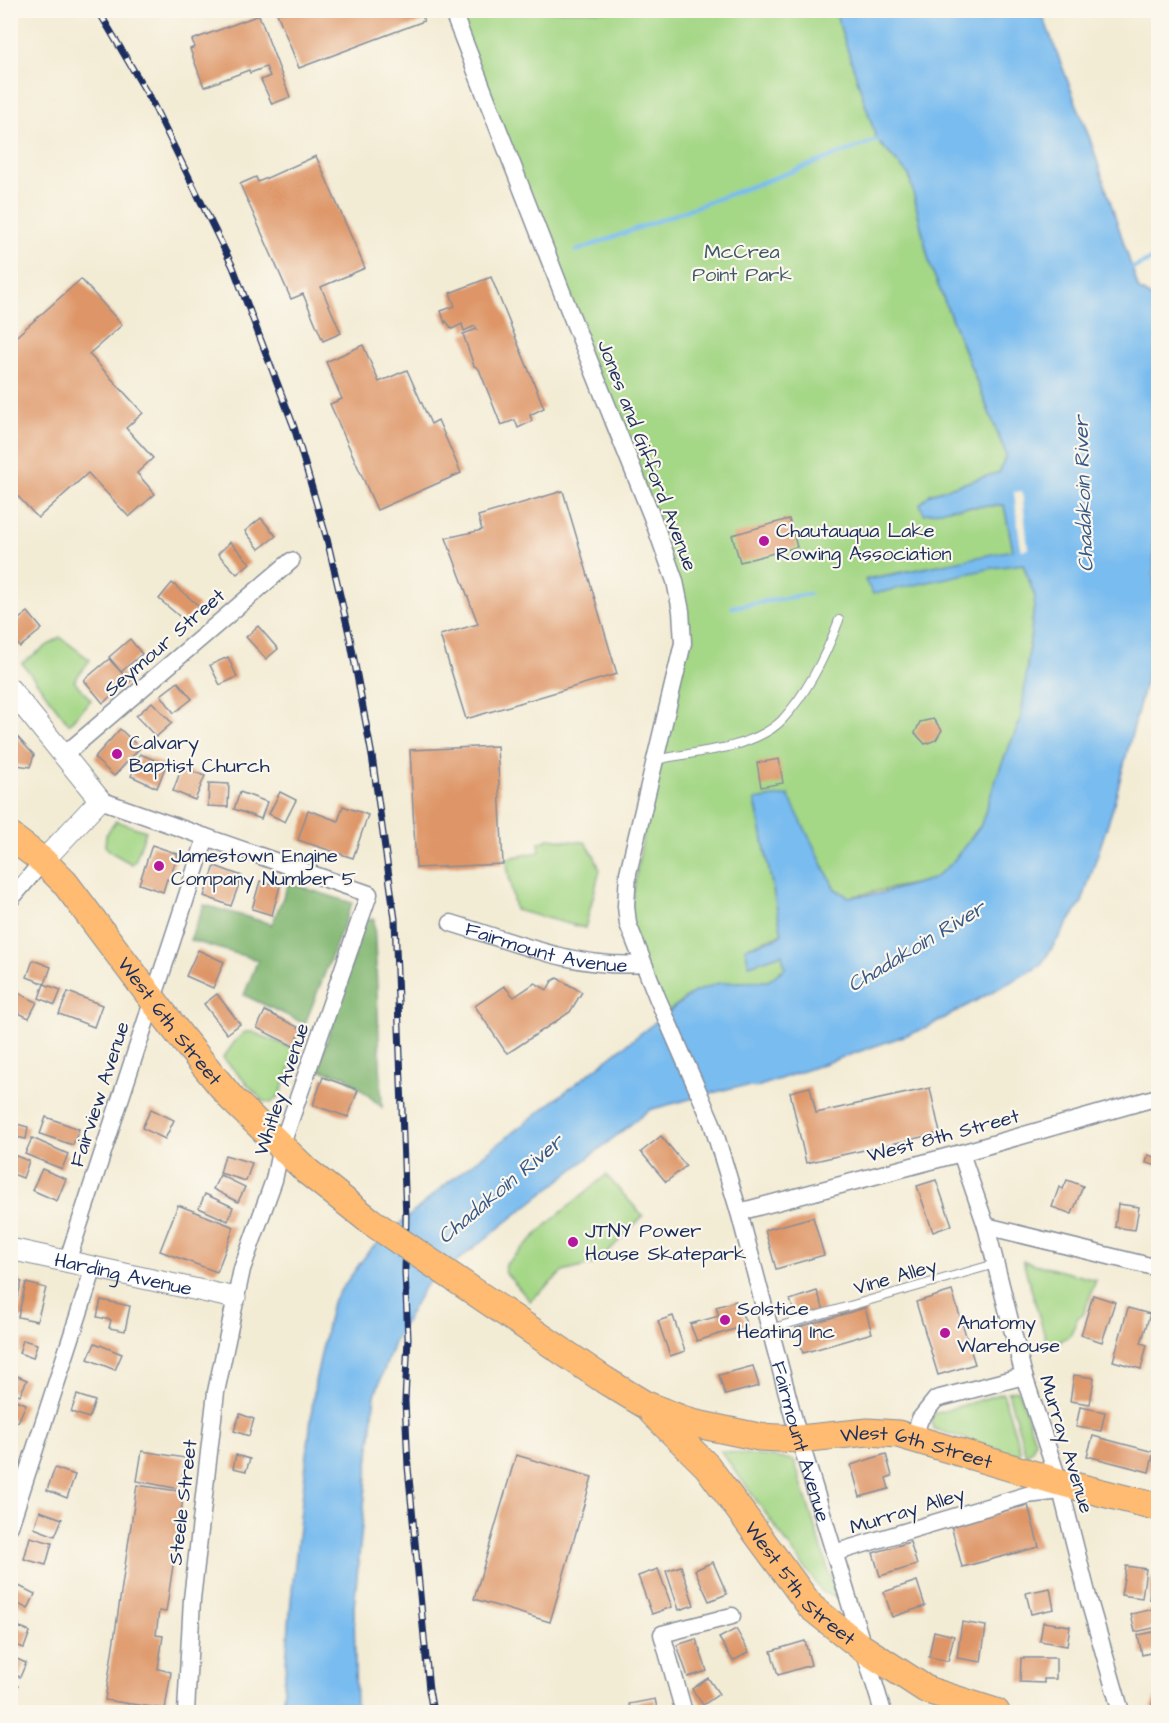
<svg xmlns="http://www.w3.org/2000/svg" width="1169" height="1723" viewBox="0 0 1169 1723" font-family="'Architects Daughter',sans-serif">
<rect width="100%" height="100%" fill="#fbf7ec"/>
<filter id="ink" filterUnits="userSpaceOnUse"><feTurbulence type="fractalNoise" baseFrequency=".0167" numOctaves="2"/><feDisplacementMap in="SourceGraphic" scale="12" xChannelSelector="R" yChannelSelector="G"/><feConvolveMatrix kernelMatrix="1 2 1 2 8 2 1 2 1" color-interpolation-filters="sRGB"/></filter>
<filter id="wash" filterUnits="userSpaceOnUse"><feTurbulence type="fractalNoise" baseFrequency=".008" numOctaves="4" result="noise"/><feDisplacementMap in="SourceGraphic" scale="24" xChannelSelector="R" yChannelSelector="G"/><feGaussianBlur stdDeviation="1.35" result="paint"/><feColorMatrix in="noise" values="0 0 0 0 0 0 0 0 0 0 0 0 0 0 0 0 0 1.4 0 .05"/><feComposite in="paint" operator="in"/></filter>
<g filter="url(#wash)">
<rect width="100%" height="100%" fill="#f3ecd5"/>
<g fill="#a4d786" stroke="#608372" stroke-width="1.5">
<polygon points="451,11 835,11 877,140 909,175 930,265 1006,455 1000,472 930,494 925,513 952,508 1004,505 1013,551 866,579 1023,564 1035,597 1021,719 998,773 981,825 951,864 933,880 849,897 835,889 788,796 755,801 782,934 745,948 750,965 782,954 785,968 768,981 719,983 693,993 664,1014 628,924 681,611"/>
<polygon points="60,637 90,660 74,681 91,700 69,724 22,663"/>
<polygon points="116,821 146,831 135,861 132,864 112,853 105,846 106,835"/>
<polygon points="551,838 567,841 585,842 594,855 600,870 585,928 515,910 507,864 508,858 540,852 539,843"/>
<polygon points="245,1032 252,1032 297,1050 280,1095 271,1103 263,1101 223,1058 236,1040"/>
<polygon points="606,1175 643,1216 597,1263 563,1272 530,1301 505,1272 506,1264 551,1221"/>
<polygon points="1023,1261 1096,1280 1083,1315 1078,1317 1070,1336 1048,1347"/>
<polygon points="1017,1390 1020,1393 1035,1441 1032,1450 1026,1455 1008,1392"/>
<polygon points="1003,1393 1020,1450 1019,1456 934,1429 931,1422 934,1414"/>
<polygon points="721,1451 794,1460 837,1598 822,1592"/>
</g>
<g fill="#83b873" stroke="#4f7468" stroke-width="1.5">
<polygon points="289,883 352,903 305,1024 244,995 258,960 190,940 204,905 272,924"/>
<polygon points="364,919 374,919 382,1107 345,1076 318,1070"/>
</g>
<polygon fill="#79bcef" stroke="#4a76a6" stroke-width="1.5" points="835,11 1041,11 1091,142 1139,290 1158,301 1158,460 1153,490 1155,644 1112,811 1082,902 1040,966 924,1029 757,1087 735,1087 649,1110 425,1286 395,1340 375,1395 354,1607 356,1712 282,1712 291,1600 315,1382 332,1302 369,1251 446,1184 693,993 719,983 768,981 785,968 782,954 749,965 745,948 777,938 782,934 755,800 788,795 835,889 849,897 878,894 933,879 951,864 981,825 998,773 1021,719 1035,597 1023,564 993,568 873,594 865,580 1013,550 1004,505 952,508 924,514 920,504 930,494 1000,472 1006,454 930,265 909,175 877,140"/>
<polygon fill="#f3ecd5" points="1022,491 1028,549 1021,550 1014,492"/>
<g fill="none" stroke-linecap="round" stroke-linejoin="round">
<g stroke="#79bcef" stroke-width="4.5">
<polyline points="576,251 880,139"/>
<polyline points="1128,270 1158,257"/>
<polyline points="732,607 809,594"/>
</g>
</g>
<g id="blocks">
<g fill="#de9667">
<polygon points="283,10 420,10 424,21 299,68 277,13"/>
<polygon points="259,15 290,97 272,104 261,80 270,76 266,67 250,73 249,70 204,87 190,49 195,47 192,40"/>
<polygon points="316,156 365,268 321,287 341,333 323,341 303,294 291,299 240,184 256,177 258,182"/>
<polygon points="491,277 544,408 530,415 532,421 518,428 515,420 501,425 479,369 474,366 463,334 477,329 475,326 464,331 462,324 452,329 446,321 445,323 441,311 455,306 450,293"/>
<polygon points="81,279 122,325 89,354 143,413 126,428 153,458 137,473 155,494 129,517 88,473 38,518 10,488 10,342"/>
<polygon points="363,345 379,382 407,370 431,424 438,420 461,473 377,510 330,404 342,399 326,362"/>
<polygon points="563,491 617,674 466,719 440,635 478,624 446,538 482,530 478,516"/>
<polygon points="261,518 276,536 259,549 245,531"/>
<polygon points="789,519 797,547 740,562 732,535"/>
<polygon points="230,542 250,563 237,574 218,554"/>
<polygon points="172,583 199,606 185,621 159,599"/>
<polygon points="28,612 42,629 20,647 10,636 10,626"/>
<polygon points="258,626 278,649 266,659 246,637"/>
<polygon points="130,639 142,654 121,672 109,657"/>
<polygon points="228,657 237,677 220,685 210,665"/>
<polygon points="109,659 130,682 103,703 84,680"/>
<polygon points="178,682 192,699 174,713 161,695"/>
<polygon points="152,702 172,723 156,737 136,716"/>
<polygon points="933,719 942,730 936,740 925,744 915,733 920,722"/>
<polygon points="10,729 34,755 30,767 10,764"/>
<polygon points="120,729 140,748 114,776 94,758"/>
<polygon points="497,746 503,864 416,868 410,750"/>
<polygon points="140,754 166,765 157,788 131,776"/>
<polygon points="779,759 783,783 761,787 757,763"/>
<polygon points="182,767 205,776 195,800 173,791"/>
<polygon points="209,783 229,784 228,807 208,806"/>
<polygon points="240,792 267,802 261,819 234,809"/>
<polygon points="280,792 296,800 285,822 269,814"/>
<polygon points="343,806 368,815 353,858 298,840 308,810 338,821"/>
<polygon points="152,845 178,854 169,880 167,879 163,892 139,884"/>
<polygon points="215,866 242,876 231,906 204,896"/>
<polygon points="260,881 280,886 272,915 252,909"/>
<polygon points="198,950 224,962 213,988 186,976"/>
<polygon points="33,960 51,967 45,984 27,977"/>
<polygon points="557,978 582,992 570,1012 508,1053 505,1051 475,1006 504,986 514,997 535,983 547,990 552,981"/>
<polygon points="44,984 61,990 55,1005 39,998"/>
<polygon points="10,989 37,1002 29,1018 10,1009"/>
<polygon points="68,992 102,1005 94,1027 59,1014"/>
<polygon points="217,994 240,1024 227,1034 204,1004"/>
<polygon points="265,1011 302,1029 293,1046 257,1028"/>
<polygon points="323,1077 358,1090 348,1117 313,1105"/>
<polygon points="810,1087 816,1113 930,1088 940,1133 806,1163 790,1092"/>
<polygon points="151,1109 174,1120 165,1139 142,1128"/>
<polygon points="46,1117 79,1129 73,1145 40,1134"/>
<polygon points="13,1123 28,1127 26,1139 11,1136"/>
<polygon points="661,1136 686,1166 666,1182 641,1152"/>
<polygon points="32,1138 68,1154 62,1169 25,1154"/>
<polygon points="11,1154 29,1161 23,1178 10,1173"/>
<polygon points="225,1155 252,1163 246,1181 220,1173"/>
<polygon points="1148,1155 1158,1158 1158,1166 1146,1163"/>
<polygon points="42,1169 66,1179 57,1201 32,1190"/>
<polygon points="220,1175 245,1187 238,1202 213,1189"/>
<polygon points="936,1180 952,1225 933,1232 917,1186"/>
<polygon points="1067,1180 1083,1186 1072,1214 1052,1207 1059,1187 1063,1189"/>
<polygon points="205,1194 233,1207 228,1221 199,1208"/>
<polygon points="1118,1204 1139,1207 1135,1230 1115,1227"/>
<polygon points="178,1205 234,1227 217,1272 160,1251"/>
<polygon points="813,1217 824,1255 776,1269 765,1230"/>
<polygon points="10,1279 22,1282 13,1311 10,1310"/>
<polygon points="26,1283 46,1288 37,1321 18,1317"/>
<polygon points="817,1291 824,1310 797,1319 790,1300"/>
<polygon points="952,1291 975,1364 938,1375 916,1302"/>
<polygon points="1093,1295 1115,1302 1102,1342 1081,1335"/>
<polygon points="101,1300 130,1306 125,1331 109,1328 111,1320 97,1317"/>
<polygon points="736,1301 747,1325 697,1341 690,1324 719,1316 716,1307"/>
<polygon points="865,1308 872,1333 803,1353 796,1328"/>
<polygon points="1128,1308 1150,1314 1141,1343 1147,1345 1141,1369 1113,1361"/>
<polygon points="673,1316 685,1351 670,1356 658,1321"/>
<polygon points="23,1340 37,1344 33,1358 19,1353"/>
<polygon points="95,1343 122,1354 115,1370 88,1359"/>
<polygon points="753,1366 759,1386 725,1395 719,1375"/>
<polygon points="10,1373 27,1380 20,1395 10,1391"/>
<polygon points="1074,1375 1094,1378 1090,1404 1070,1401"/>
<polygon points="77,1395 95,1401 89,1418 71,1412"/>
<polygon points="10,1398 26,1404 18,1422 10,1419"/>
<polygon points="1080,1407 1105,1412 1101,1431 1076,1427"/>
<polygon points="240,1414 254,1419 249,1436 234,1431"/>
<polygon points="1093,1436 1154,1452 1149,1472 1087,1456"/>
<polygon points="142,1451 185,1458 180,1489 137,1481"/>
<polygon points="886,1454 892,1476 886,1478 889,1489 860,1497 851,1465"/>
<polygon points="236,1455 250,1459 246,1471 233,1468"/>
<polygon points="516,1455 592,1477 550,1622 474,1599"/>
<polygon points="55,1468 75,1475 67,1498 47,1490"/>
<polygon points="137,1485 184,1492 166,1612 159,1611 156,1635 163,1636 158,1669 171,1672 165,1709 105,1700"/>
<polygon points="1028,1505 1039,1547 962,1567 951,1525"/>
<polygon points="40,1511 62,1519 55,1536 34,1528"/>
<polygon points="30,1537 52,1543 46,1565 24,1559"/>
<polygon points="910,1542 917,1565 880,1576 873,1553"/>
<polygon points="713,1562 727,1594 709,1601 695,1570"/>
<polygon points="681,1566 694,1605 679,1610 666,1571"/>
<polygon points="1126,1566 1146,1569 1142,1598 1121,1595"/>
<polygon points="658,1569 672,1607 652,1614 638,1576"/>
<polygon points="1151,1577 1158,1578 1158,1600 1149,1599"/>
<polygon points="917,1581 925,1606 892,1617 884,1592"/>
<polygon points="17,1585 35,1594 28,1609 10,1600"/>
<polygon points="1050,1588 1054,1609 1031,1614 1026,1593"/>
<polygon points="1158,1608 1158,1627 1135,1632 1131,1614"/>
<polygon points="10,1621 19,1624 18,1627 30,1632 24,1648 10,1643"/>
<polygon points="962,1622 986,1626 981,1662 957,1658"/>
<polygon points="1043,1622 1070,1626 1067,1646 1040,1641"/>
<polygon points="736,1629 749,1652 733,1661 719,1638"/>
<polygon points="934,1631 954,1636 948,1661 929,1657"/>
<polygon points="1158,1631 1158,1651 1142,1655 1138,1635"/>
<polygon points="696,1639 707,1671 688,1677 677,1645"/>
<polygon points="805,1641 811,1665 778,1675 771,1651"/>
<polygon points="10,1656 26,1663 20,1677 10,1673"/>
<polygon points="1021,1658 1056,1658 1056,1679 1044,1679 1044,1683 1020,1682"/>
<polygon points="708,1678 719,1694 703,1705 692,1689"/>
<polygon points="10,1683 18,1686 10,1703"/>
<polygon points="1158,1691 1158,1711 1151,1707"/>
<polygon points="655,1699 658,1712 631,1712 629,1704"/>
</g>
</g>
</g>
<g filter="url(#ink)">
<use href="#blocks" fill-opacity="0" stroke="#878e9a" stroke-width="1.5"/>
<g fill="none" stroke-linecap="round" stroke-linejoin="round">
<g stroke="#878e9a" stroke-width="10">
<g id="service">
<path d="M655 760C679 755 704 752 728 747 745 743 770 733 782 720 808 692 826 655 839 620"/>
<polyline points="770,1329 995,1264"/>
</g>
</g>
<g stroke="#878e9a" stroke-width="19">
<g id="minor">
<path id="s1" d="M452 10 569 310 652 517 675 581 681 611 683 643 628 873 626 906 628 924 657 997 712 1123 739 1212 797 1431 883 1712"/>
<polyline points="64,755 291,561"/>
<polyline points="100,800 369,894 281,1147 274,1180 242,1269 216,1392 192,1599 186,1712"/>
<polyline points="10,900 43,861"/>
<path id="s2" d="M451 923C514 942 576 969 643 964"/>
<polyline points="961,1153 986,1226 1024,1376 1059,1482 1089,1601 1121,1712"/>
<polyline points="739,1212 961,1153 1158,1097"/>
<polyline points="986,1226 1158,1268"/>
<polyline points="67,1262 206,837"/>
<polyline points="913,1439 920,1419 936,1399 1024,1376"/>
<polyline points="10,1526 94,1267"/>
<polyline points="834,1553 1027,1495 1061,1491"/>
<polyline points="684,1712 662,1634 732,1616"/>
</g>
</g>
<g stroke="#878e9a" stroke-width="23">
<g id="tertiary">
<polyline points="10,689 100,800 43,861"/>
<path id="s3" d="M10 1249 235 1298"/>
</g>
</g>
<g stroke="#878e9a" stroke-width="29">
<g id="primary">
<path id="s4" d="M10 836 43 861 65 883 181 1037 232 1099 308 1172"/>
<path id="s5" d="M606 1381 644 1404 692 1423 759 1437 799 1439 868 1432 898 1434 1059 1482 1158 1507"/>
<path id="s6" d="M653 1413 707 1466 811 1607 861 1647 927 1690 996 1712"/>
</g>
</g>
<use href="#service" stroke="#fff" stroke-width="8"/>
<use href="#minor" stroke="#fff" stroke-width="16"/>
<use href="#tertiary" stroke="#fff" stroke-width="21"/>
<use href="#primary" stroke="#febb71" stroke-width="27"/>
<g stroke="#1b2f5e" stroke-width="7">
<polyline id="rail" points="98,10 151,100 233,267 294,427 327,539 350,638 372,756 395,919 406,1218 405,1272 408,1338 405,1401 408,1467 429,1690 433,1712"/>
</g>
<use href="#rail" stroke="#fbf7ec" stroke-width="4.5" stroke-dasharray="14" stroke-linecap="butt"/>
<g stroke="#878e9a" stroke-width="29" stroke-linecap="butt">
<polyline id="primary-bridge" points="308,1172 370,1221 606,1381"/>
</g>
<use href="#primary-bridge" stroke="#febb71" stroke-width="27"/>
</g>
</g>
<g fill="#b5179e" stroke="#fbf7ec" stroke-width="2">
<circle cx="764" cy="541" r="6"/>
<circle cx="117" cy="754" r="6"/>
<circle cx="159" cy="866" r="6"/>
<circle cx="573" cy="1242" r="6"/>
<circle cx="725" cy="1320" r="6"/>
<circle cx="945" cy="1333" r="6"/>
</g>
<g text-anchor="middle" stroke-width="4.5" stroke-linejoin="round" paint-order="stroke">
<g font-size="20" fill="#3d5968" stroke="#fbf7ec">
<text x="742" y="258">McCrea<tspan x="742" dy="23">Point Park</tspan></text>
</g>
<g font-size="20" fill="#1b2f5e" stroke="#fbf7ec">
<text transform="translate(648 455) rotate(69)" y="7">Jones and Gifford Avenue</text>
<text transform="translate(164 642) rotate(-41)" y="7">Seymour Street</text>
<text dy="7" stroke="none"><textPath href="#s2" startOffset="99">Fairmount Avenue</textPath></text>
<text dy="7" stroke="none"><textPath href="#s4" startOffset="246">West 6th Street</textPath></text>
<text transform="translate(281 1089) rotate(-72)" y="7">Whitley Avenue</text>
<text transform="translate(99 1094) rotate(-72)" y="7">Fairview Avenue</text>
<text transform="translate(943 1135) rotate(-15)" y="7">West 8th Street</text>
<text dy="7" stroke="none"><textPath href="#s3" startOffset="116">Harding Avenue</textPath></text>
<text transform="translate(895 1276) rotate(-16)" y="7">Vine Alley</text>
<text dy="7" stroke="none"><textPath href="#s1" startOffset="1510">Fairmount Avenue</textPath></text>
<text transform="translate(1067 1444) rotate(73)" y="7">Murray Avenue</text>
<text dy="7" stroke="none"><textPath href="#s5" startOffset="324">West 6th Street</textPath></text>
<text transform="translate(182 1502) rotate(-83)" y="7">Steele Street</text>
<text transform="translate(907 1510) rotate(-17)" y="7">Murray Alley</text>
<text dy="7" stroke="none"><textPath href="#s6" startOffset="226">West 5th Street</textPath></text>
</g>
<g font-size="20" fill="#1b2f5e" stroke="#fbf7ec" text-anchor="start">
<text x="776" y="537">Chautauqua Lake<tspan x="776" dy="23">Rowing Association</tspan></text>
<text x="129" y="749">Calvary<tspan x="129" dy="23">Baptist Church</tspan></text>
<text x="171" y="862">Jamestown Engine<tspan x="171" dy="23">Company Number 5</tspan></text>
<text x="585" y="1237">JTNY Power<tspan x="585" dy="23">House Skatepark</tspan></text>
<text x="737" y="1315">Solstice<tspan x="737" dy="23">Heating Inc</tspan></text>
<text x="957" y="1329">Anatomy<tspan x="957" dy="23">Warehouse</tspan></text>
</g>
<g font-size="21" font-style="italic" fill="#37598a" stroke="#fbf7ec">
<text transform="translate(1083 494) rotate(-92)" y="7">Chadakoin River</text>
<text transform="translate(916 946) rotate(-31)" y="7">Chadakoin River</text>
<text transform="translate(500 1189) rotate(-40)" y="7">Chadakoin River</text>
</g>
</g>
<rect width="1169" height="1723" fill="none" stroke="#fbf7ec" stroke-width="36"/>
</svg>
